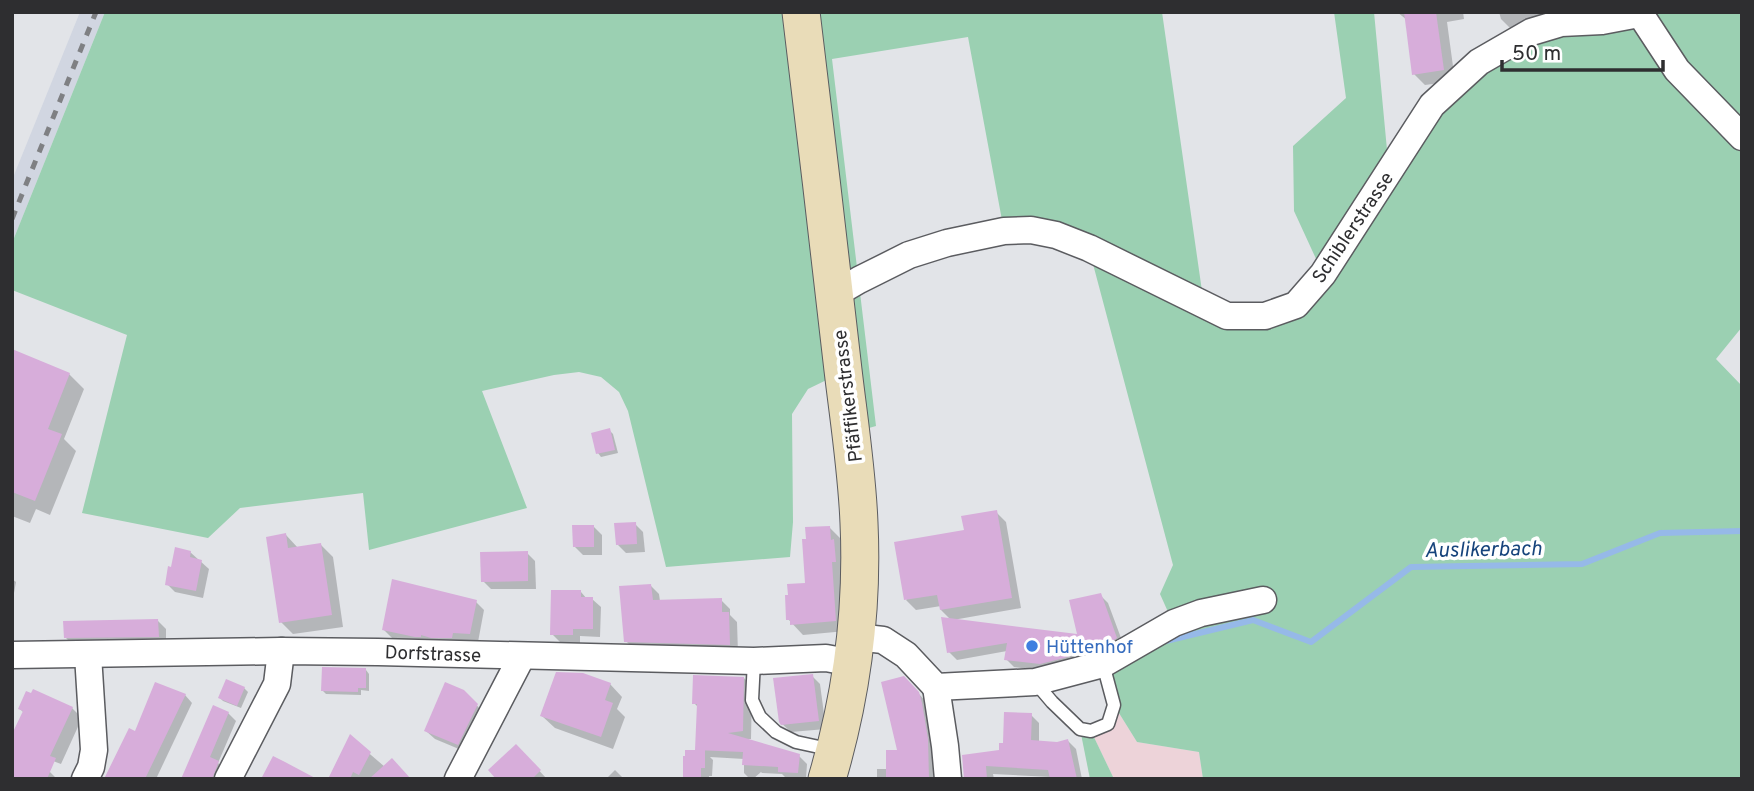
<svg xmlns="http://www.w3.org/2000/svg" width="1754" height="791" viewBox="0 0 1754 791" font-family="Overpass,sans-serif">
<rect width="100%" height="100%" fill="#e2e4e8"/>
<polygon fill="#d1d6e1" points="80,12 105,12 12,243 12,180"/>
<polygon fill="#edd3d9" points="1114,705 1137,742 1199,752 1203,779 1114,779 1091,731 1108,724"/>
<g fill="#9bd0b2">
<polygon points="105,12 1162,12 1204,305 1265,316 1323,274 1294,211 1293,146 1346,98 1334,12 1374,12 1389,171 1479,62 1639,12 1742,12 1742,327 1716,359 1742,386 1742,779 1203,779 1199,752 1137,742 1114,705 1103,664 1173,623 1160,594 1173,565 1089,249 1004,231 968,37 832,59 876,426 851,433 843,372 808,389 792,414 793,522 790,557 666,567 628,411 619,392 601,377 579,372 554,375 482,391 527,508 369,550 363,493 240,508 208,538 82,513 127,335 12,290 12,243"/>
<polygon points="1080,729 1091,731 1114,779 1090,779"/>
</g>
<g fill="#0003">
<polygon points="1397,12 1463,12 1464,19 1447,22 1455,81 1425,85 1414,74 1407,20"/>
<polygon points="1499,12 1559,12 1513,31 1501,19"/>
<polygon points="12,351 69,374 84,389 64,439 76,451 50,515 36,509 30,523 12,516"/>
<polygon points="609,430 613,434 618,453 601,457 598,453"/>
<polygon points="996,512 1006,522 1021,608 953,620 1079,636 1100,595 1108,603 1124,646 1048,672 1014,667 1006,659 1007,651 957,660 949,652 952,621 941,610 941,606 916,610 906,600 966,532"/>
<polygon points="635,524 643,532 645,552 626,553 618,545"/>
<polygon points="594,527 602,535 602,555 583,555 575,547"/>
<polygon points="829,527 840,538 841,549 844,552 846,631 803,635 788,619 806,584"/>
<polygon points="286,535 298,548 321,545 333,557 343,627 293,634 281,622"/>
<polygon points="190,552 209,569 203,598 175,592 167,584"/>
<polygon points="527,553 535,561 536,589 491,589 483,581"/>
<polygon points="12,579 16,582 12,604"/>
<polygon points="651,586 659,594 660,601 721,600 730,609 730,615 737,622 738,653 635,650 626,641"/>
<polygon points="581,592 587,599 592,599 601,607 600,637 580,636 580,643 560,642 552,634"/>
<polygon points="476,602 484,610 478,642 425,645 392,638 384,630"/>
<polygon points="158,621 166,629 166,645 74,646 66,638"/>
<polygon points="366,670 369,674 369,691 361,690 361,695 326,694 322,690"/>
<polygon points="812,676 820,684 826,729 791,732 780,722"/>
<polygon points="744,678 752,687 751,739 744,739 799,756 807,764 806,779 787,779 782,774 762,773 761,772 753,779 750,779 744,773 744,759 710,757 713,760 712,776 709,776 709,779 685,779 700,752 699,708 694,703"/>
<polygon points="904,678 932,708 941,779 877,779 877,769 888,769 900,752"/>
<polygon points="610,684 622,697 617,709 625,717 613,749 555,728 542,716"/>
<polygon points="244,688 248,692 241,708 223,701 220,698"/>
<polygon points="463,691 485,714 466,752 435,739 426,731"/>
<polygon points="185,695 192,703 156,779 111,779 136,734"/>
<polygon points="72,708 82,718 61,764 53,761 48,770 57,779 12,779 24,713 20,709"/>
<polygon points="228,713 236,721 218,763 226,771 223,779 187,779"/>
<polygon points="1031,715 1039,723 1039,742 1057,743 1068,741 1076,749 1082,779 1052,779 1051,777 993,774 994,779 965,779 1000,752 1004,745"/>
<polygon points="350,737 385,767 410,779 330,779"/>
<polygon points="516,746 547,779 499,779"/>
<polygon points="615,770 624,779 606,779"/>
</g>
<g fill="none" stroke-linecap="round" stroke-linejoin="round">
<polyline stroke="#96b9e8" stroke-width="6" points="1166,641 1253,620 1311,642 1411,567 1582,564 1660,533 1742,531"/>
</g>
<g fill="#d7adda">
<polygon points="1404,12 1436,12 1444,70 1412,75"/>
<polygon points="12,349 70,373 48,429 62,434 35,501 12,492"/>
<polygon points="610,428 615,450 596,454 591,433"/>
<polygon points="997,510 1012,598 940,610 937,595 904,600 894,542 964,530 961,516"/>
<polygon points="636,522 637,544 616,545 614,523"/>
<polygon points="572,525 594,525 594,547 573,547"/>
<polygon points="830,526 831,540 834,539 836,562 832,562 836,621 790,625 790,620 786,620 785,595 788,595 787,584 805,583 802,539 806,539 805,527"/>
<polygon points="286,533 288,548 321,543 332,615 279,623 266,537"/>
<polygon points="175,547 191,551 190,557 202,560 196,591 165,585 168,566 171,567"/>
<polygon points="528,551 528,581 481,582 480,552"/>
<polygon points="392,579 477,600 470,634 453,633 452,638 431,638 421,635 421,637 415,637 382,630"/>
<polygon points="651,584 653,600 722,598 722,612 729,612 730,645 624,642 619,586"/>
<polygon points="551,590 581,590 581,597 593,597 593,629 573,629 573,635 550,635"/>
<polygon points="1101,593 1117,638 1109,643 1064,658 1040,664 1004,660 1007,643 947,653 941,617 1077,634 1069,600"/>
<polygon points="158,619 159,637 64,638 63,621"/>
<polygon points="322,667 366,668 366,688 358,688 358,692 321,691"/>
<polygon points="556,672 583,673 611,683 605,700 613,703 601,737 540,716"/>
<polygon points="813,674 819,721 781,725 779,722 773,678"/>
<polygon points="693,675 744,677 743,731 728,733 800,754 798,773 778,772 778,767 742,765 743,752 695,750 697,704 692,704"/>
<polygon points="904,676 919,692 922,703 928,739 929,779 886,779 886,750 897,750 881,682"/>
<polygon points="226,679 245,687 237,706 218,698"/>
<polygon points="155,682 186,694 145,779 104,779 129,728 135,731"/>
<polygon points="445,682 464,690 478,704 458,745 424,731"/>
<polygon points="33,689 73,707 50,756 56,758 47,779 12,779 12,734 23,711 18,709 26,691 31,693"/>
<polygon points="213,705 229,712 210,757 219,761 212,779 181,779"/>
<polygon points="1004,712 1032,713 1031,740 1057,742 1068,739 1077,779 1050,779 1048,770 986,766 987,779 964,779 962,755 999,750 999,743 1003,743"/>
<polygon points="350,734 371,752 359,775 353,772 350,779 328,779"/>
<polygon points="516,744 541,770 532,779 496,779 488,770"/>
<polygon points="685,750 705,750 705,768 701,768 701,779 683,779 683,756 685,756"/>
<polygon points="273,756 285,762 317,779 261,779"/>
<polygon points="392,758 411,779 369,779"/>
</g>
<g fill="none" stroke-linecap="round" stroke-linejoin="round">
<g stroke="#5b5c60" stroke-width="15">
<g id="service">
<polyline points="754,661 752,700 760,717 776,732 796,742 833,750"/>
<polyline points="1035,682 1052,702 1080,729 1091,731 1108,724 1114,705 1103,664"/>
</g>
</g>
<g stroke="#5b5c60" stroke-width="29">
<g id="minor">
<polyline points="1639,12 1677,70 1742,137"/>
<polyline points="835,294 859,280 909,255 947,243 1004,231 1031,230 1056,235 1089,248 1227,316 1265,316 1296,305 1323,274 1432,105 1479,62 1531,32 1561,23 1602,21 1639,14"/>
<polyline points="856,637 883,640 906,655 936,687 1035,682 1103,664 1174,623 1201,613 1263,600"/>
<polyline points="12,655 281,651 378,652 754,661 826,658 853,663"/>
<polyline points="936,687 945,746 948,779"/>
<polyline points="85,779 91,767 94,750 88,655"/>
<polyline points="228,779 277,684 281,651"/>
<polyline points="458,779 522,656"/>
</g>
</g>
<g stroke="#5b5c60" stroke-width="39">
<path id="secondary" d="M801 12C815 131 830 251 843 370 849 421 857 471 859 523 863 610 852 695 827 779"/>
</g>
<use href="#service" stroke="#fff" stroke-width="12"/>
<use href="#minor" stroke="#fff" stroke-width="26"/>
<use href="#secondary" stroke="#e9dcb8" stroke-width="37"/>
<polyline stroke="#7f8083" stroke-width="5" stroke-dasharray="9 9" stroke-linecap="butt" points="12,219 96,12"/>
</g>
<circle fill="#3f7fe0" stroke="#fff" stroke-width="2.5" cx="1032" cy="646" r="7"/>
<g text-anchor="middle" stroke-width="7" stroke-linejoin="round" paint-order="stroke">
<g font-size="19" fill="#2e2e30" stroke="#fff">
<text transform="translate(1352 227) rotate(-56)" y="7">Schiblerstrasse</text>
<text transform="translate(847 396) rotate(-97)" y="7">Pfäffikerstrasse</text>
<text transform="translate(433 653) rotate(2)" y="7">Dorfstrasse</text>
</g>
<g font-size="19" fill="#366cbe" stroke="#fff" text-anchor="start">
<text x="1046" y="653">Hüttenhof</text>
</g>
<g font-size="21" font-style="italic" fill="#17447c" stroke="#fff">
<text transform="translate(1483 549) rotate(-1)" y="7">Auslikerbach</text>
</g>
</g>
<rect width="1754" height="791" fill="none" stroke="#2e2e30" stroke-width="28"/>
<path d="M1502 60v10h161v-10" fill="none" stroke="#2e2e30" stroke-width="3.5"/>
<text x="1512" y="60" font-size="21" fill="#2e2e30" stroke="#ffffff" stroke-width="5" paint-order="stroke">50 m</text>
</svg>
